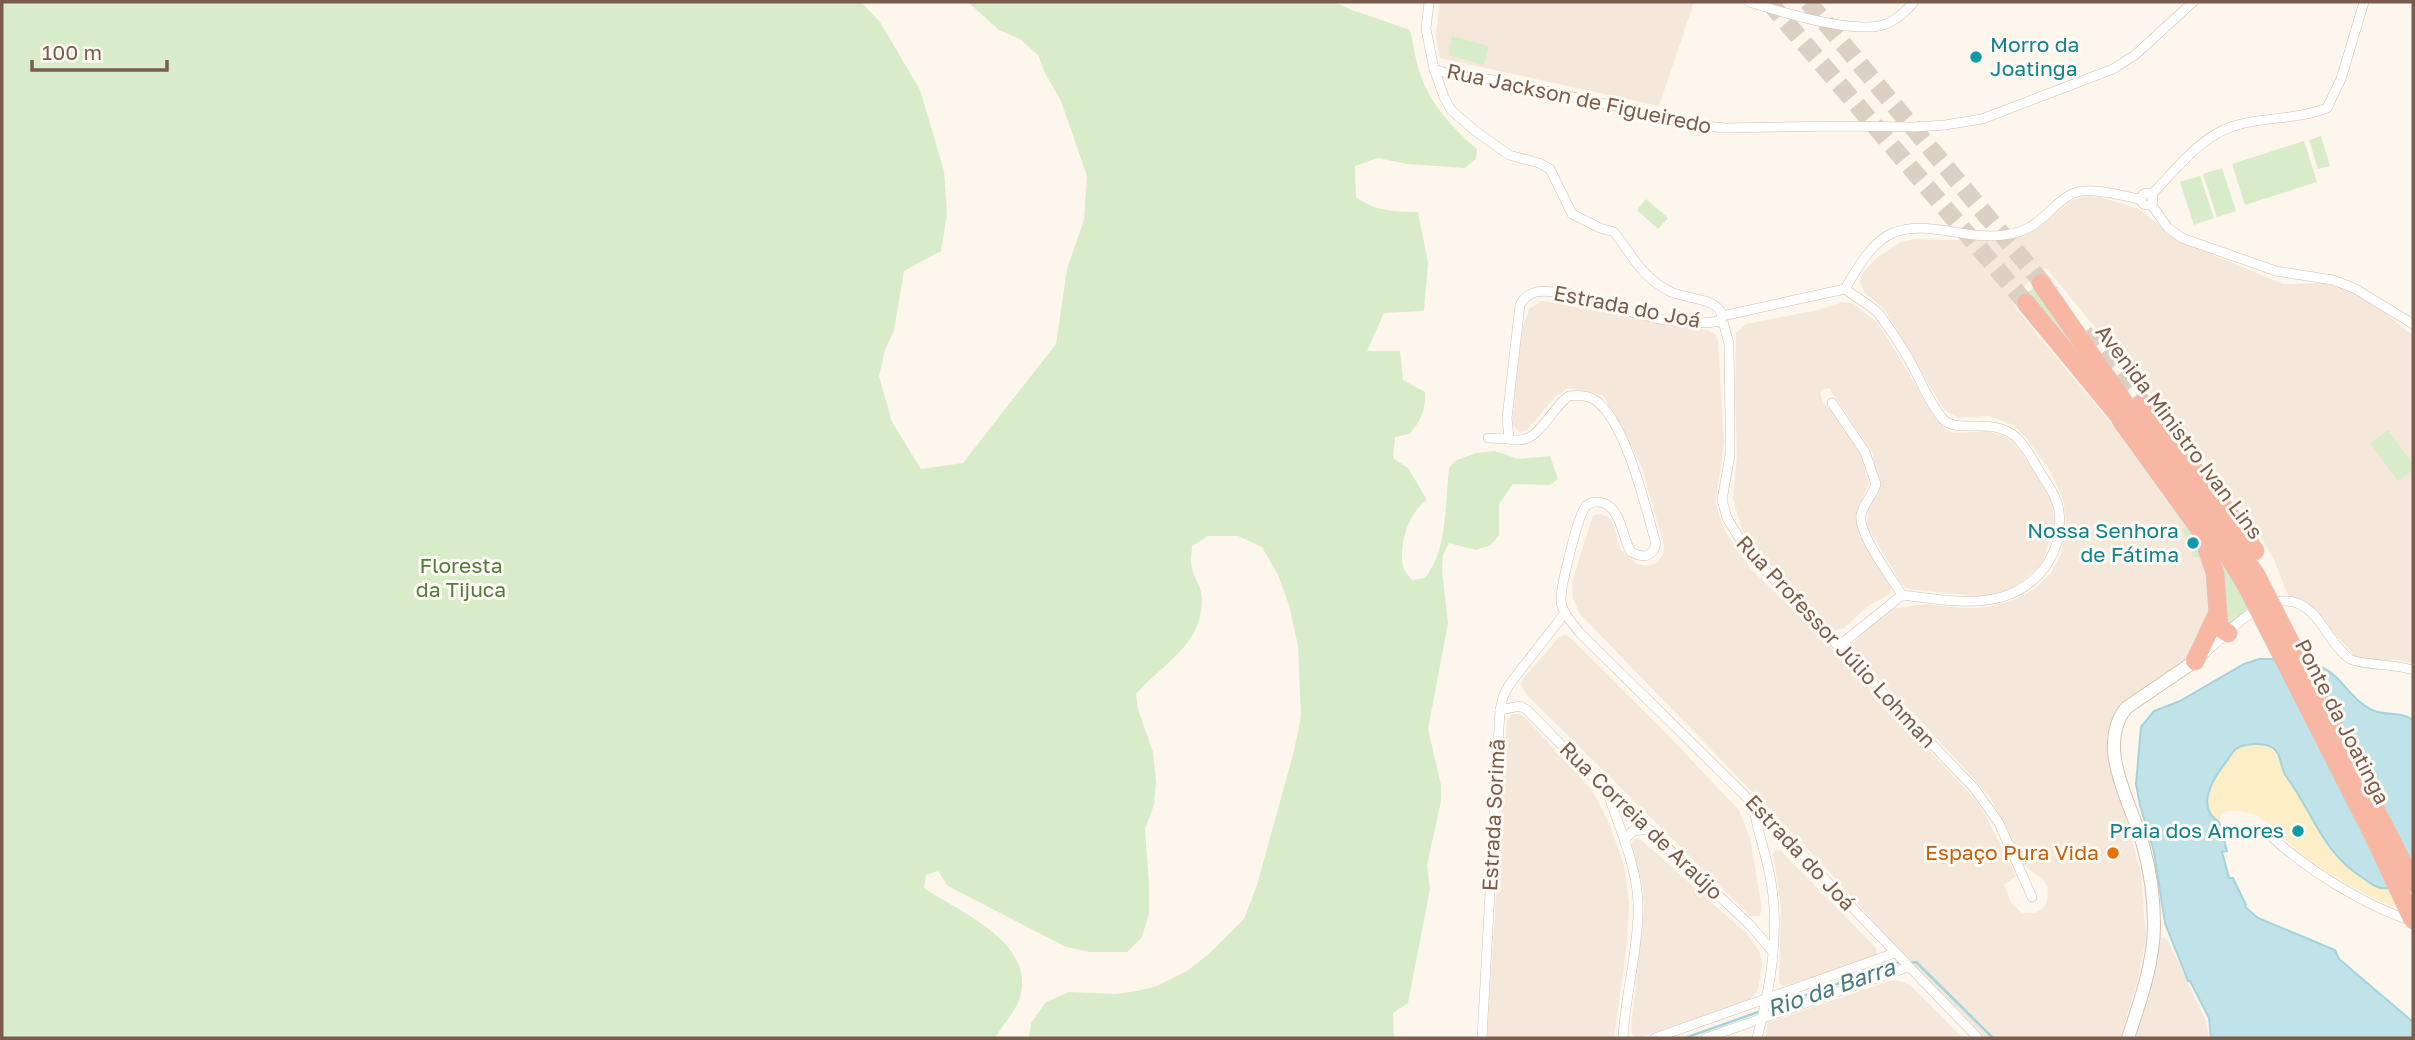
<svg xmlns="http://www.w3.org/2000/svg" width="2415" height="1040" viewBox="0 0 2415 1040" font-family="'Golos Text',sans-serif">
<rect width="100%" height="100%" fill="#fdf6ec"/>
<g fill="#f5e8da">
<polygon points="1440,2 1694,2 1659,106 1440,58 1436,36"/>
<polygon points="2088,196 2100,197 2139,209 2177,240 2283,284 2324,283 2349,290 2384,312 2413,336 2413,664 2400,660 2365,660 2355,657 2317,613 2305,602 2288,595 2274,560 2260,535 2216,473 2047,269 2042,269 2013,298 2016,309 2187,514 2200,552 2211,605 2207,627 2184,662 2121,713 2116,782 2141,874 2146,937 2138,980 2120,1038 1986,1038 1887,937 1824,866 1580,614 1573,598 1572,582 1593,515 1601,514 1611,519 1621,550 1637,564 1647,566 1657,563 1663,555 1664,545 1641,465 1603,395 1568,388 1556,396 1527,430 1519,432 1512,424 1522,330 1529,309 1542,301 1708,330 1716,335 1718,340 1724,442 1716,501 1720,519 1728,536 1750,568 1822,638 1975,799 1986,816 2016,876 2004,885 2011,903 2022,913 2034,913 2043,908 2047,902 2048,888 2043,879 2021,864 1990,797 1920,720 1859,660 1852,647 1855,641 1881,615 1891,609 1925,604 1964,608 1986,607 2012,601 2034,589 2051,573 2061,554 2066,523 2063,499 2049,469 2026,438 2013,425 1989,416 1958,418 1944,410 1884,309 1864,292 1860,281 1863,272 1878,257 1901,242 1914,239 1996,241 2014,239 2037,229 2072,200"/>
<polygon points="1842,302 1854,304 1878,323 1931,410 1945,429 1954,433 1987,431 2007,437 2018,447 2051,499 2055,520 2044,558 2038,568 2015,587 2001,593 1982,597 1909,589 1902,585 1867,526 1868,509 1881,483 1874,466 1873,454 1829,388 1822,390 1820,393 1823,403 1838,417 1865,458 1864,468 1869,484 1858,508 1857,526 1891,586 1890,594 1868,606 1843,629 1833,630 1755,549 1745,535 1740,524 1733,498 1737,456 1735,396 1736,333 1746,324 1818,310"/>
<polygon points="1565,635 1570,637 1662,729 1739,810 1750,838 1762,910 1759,916 1750,916 1525,693 1521,685 1523,679 1559,637"/>
<polygon points="1512,714 1518,714 1524,717 1592,790 1609,823 1624,865 1629,902 1627,943 1614,1038 1487,1038 1507,721"/>
<polygon points="1639,838 1747,934 1760,953 1762,965 1758,990 1749,1000 1638,1038 1633,1035 1631,1030 1644,907 1642,883 1630,846 1634,839"/>
<polygon points="1776,850 1781,851 1876,948 1877,955 1873,958 1785,986 1780,984 1779,980 1781,908 1773,854"/>
<polygon points="2159,937 2167,939 2206,1021 2209,1038 2134,1038"/>
<polygon points="1892,980 1904,982 1912,987 1963,1038 1766,1038 1767,1023"/>
</g>
<g fill="#d8ecc9">
<path d="M2 2H861L880 22 920 90 944 171 947 214 941 251 904 271 894 330 885 350 879 376 892 422 921 469 963 463 1056 344 1067 269 1084 220 1087 176 1061 101 1045 73 1038 55 1020 39 999 30 968 2H1334L1352 10 1410 30C1413 41 1414 52 1417 63 1425 98 1450 126 1477 149L1476 159 1465 168 1407 164 1378 158 1355 166 1356 197C1374 211 1396 212 1418 212L1428 263 1424 311 1384 313 1367 351H1400L1403 380 1425 392C1426 410 1421 420 1410 434L1395 437 1393 458 1408 468 1427 500C1408 513 1399 543 1403 566 1404 571 1409 576 1412 580L1425 578C1448 549 1445 503 1449 468L1455 461 1476 453 1495 451 1518 459 1550 456 1558 479 1550 485 1513 484 1499 504V535L1491 545 1476 550 1449 543 1443 555 1442 571 1448 623 1428 729 1441 785V801L1427 865 1430 889 1408 1003 1393 1013 1394 1038H1029L1031 1023 1046 1002 1069 992 1115 994 1137 991 1157 986 1187 971 1209 954 1244 919 1257 885 1294 751 1301 716 1298 646 1289 605 1278 575 1262 547 1238 536H1208L1192 546C1192 553 1190 561 1192 568 1194 579 1202 587 1202 599 1202 646 1162 664 1136 694L1138 709 1153 752 1156 782 1154 805 1145 829 1149 885V913L1142 937 1127 952H1090L1066 947 948 886 938 871 926 875 924 888C959 912 1036 942 1020 997 1015 1013 1003 1024 995 1038H2Z"/>
<polygon points="1452,36 1489,46 1484,65 1448,55"/>
<polygon points="2321,136 2330,166 2318,169 2309,140"/>
<polygon points="2304,141 2317,182 2245,205 2232,164"/>
<polygon points="2222,168 2236,211 2217,217 2203,174"/>
<polygon points="2200,176 2214,218 2194,225 2180,182"/>
<polygon points="1646,199 1668,218 1658,229 1637,210"/>
<polygon points="2036,286 2105,385 2024,295"/>
<polygon points="2388,430 2413,464 2413,470 2398,481 2370,443"/>
<polygon points="2187,524 2200,542 2204,556 2194,558 2182,529"/>
<polygon points="2216,552 2251,606 2225,628"/>
</g>
<path fill="#fcefc7" d="M2247 745H2267L2274 748 2285 775 2301 796 2322 838 2336 857 2375 887 2413 883V910C2384 910 2322 870 2298 852 2279 836 2269 815 2242 812 2234 811 2227 810 2221 814L2219 822C2195 807 2213 778 2225 762 2228 758 2232 751 2236 749 2239 746 2243 746 2247 745Z"/>
<path fill="#bfe3e8" stroke="#a5d3da" stroke-width="2" d="M2259 659C2285 659 2315 657 2336 677 2347 688 2357 703 2372 710 2385 716 2401 711 2413 720V883C2403 885 2391 890 2381 888 2374 887 2369 882 2363 878 2321 851 2314 814 2286 776 2280 768 2282 754 2273 748 2265 742 2244 743 2236 749 2232 752 2229 758 2226 762 2213 778 2195 807 2219 822L2227 851 2222 852 2229 878H2233L2246 905 2245 907 2258 918 2335 950 2339 959 2413 1022V1038H2211L2209 1018 2190 981H2188L2165 923 2154 852 2140 805 2136 784 2141 727 2154 711 2180 701 2244 664Z"/>
<g fill="none" stroke-linecap="round" stroke-linejoin="round">
<g stroke="#a5d3da" stroke-width="2.5">
<polyline points="1910,963 1916,962 1993,1038"/>
<polyline points="1767,1009 1896,963 1903,963"/>
<polyline points="1685,1038 1761,1011"/>
</g>
<g stroke="#dcd0c4" stroke-width="18" stroke-dasharray="18 9" stroke-linecap="butt">
<polyline points="1769,2 2026,303"/>
<polyline points="1808,2 2051,293"/>
<polyline points="2084,333 2143,403"/>
</g>
<g stroke="#d1beb0" stroke-width="10">
<g id="street">
<path d="M1429 2 1426 29 1434 69 1444 97 1451 110 1474 130 1509 155 1539 163 1550 169 1572 214 1600 228 1614 232C1633 256 1641 277 1671 292 1687 299 1719 298 1722 316L1719 321C1678 330 1621 308 1580 298 1566 295 1550 289 1536 292 1529 294 1523 299 1520 305L1507 418 1509 439C1540 447 1548 410 1569 396 1578 395 1587 395 1595 400 1626 421 1646 509 1656 544 1652 558 1643 558 1631 552 1623 539 1622 518 1611 508 1605 501 1592 500 1586 506 1578 514 1560 589 1561 601 1562 613 1573 624 1580 633L1786 836 1821 875 1978 1038"/>
<path d="M1749 2C1781 12 1846 32 1879 26 1893 24 1905 12 1914 2"/>
<polyline points="1434,69 1450,74 1500,81 1706,126 1725,128 1838,126 1915,127 1945,125 1982,119 2113,69 2135,55 2193,2"/>
<circle cx="2147" cy="199" r="6"/>
<path d="M2151 195C2177 169 2203 132 2241 124 2269 117 2299 119 2327 108L2341 79 2364 2"/>
<polyline points="2151,204 2168,228 2182,238 2276,271 2333,280 2354,288 2413,324"/>
<path d="M1722 316 1845 289C1856 270 1872 241 1893 233 1926 219 1970 241 2004 235 2012 234 2023 231 2030 227 2047 218 2062 193 2082 191 2100 189 2122 196 2140 199"/>
<polyline points="1719,321 1724,325 1729,344 1730,421 1730,455 1722,500 1727,518 1748,552 1974,788 1999,823 2032,897"/>
<path d="M1832 403 1865 452 1876 484C1873 495 1863 504 1861 515 1858 534 1891 577 1902 595"/>
<polyline points="1488,438 1509,439"/>
<path d="M1840 645 1902 595C1935 599 1975 607 2008 595 2042 582 2064 549 2059 511 2057 496 2046 482 2038 469 2032 458 2026 447 2017 438 1991 415 1958 435 1943 419 1929 403 1921 381 1911 363 1902 347 1890 329 1879 314 1870 304 1855 297 1845 289"/>
<path d="M2204 654C2231 630 2276 577 2312 613 2326 627 2334 648 2350 659 2360 665 2397 664 2413 670"/>
<polyline points="1500,710 1520,706 1527,710 1607,791 1750,925 1773,952"/>
<path d="M1608 794C1621 832 1640 873 1638 914 1637 956 1625 997 1623 1038"/>
<path d="M1753 803C1756 828 1767 856 1771 882 1780 934 1770 989 1757 1038"/>
<path d="M2272 837C2307 870 2366 906 2412 921"/>
<polyline points="1624,840 1633,831 1648,829"/>
<polyline points="1482,1038 1500,710 1503,697 1509,685 1565,613"/>
<polyline points="1655,1038 1895,953"/>
<polyline points="1706,1038 1908,967"/>
</g>
</g>
<g stroke="#d6c0b0" stroke-width="14">
<path id="secondary" d="M2128 1038C2140 1002 2154 963 2154 924 2154 898 2150 870 2143 845 2132 804 2095 748 2126 708L2195 661"/>
</g>
<g stroke="#dad1cd" stroke-width="19">
<g id="highway">
<polyline points="2041,283 2130,411 2212,513 2256,575"/>
<polyline points="2026,303 2128,427"/>
<path d="M2143 403C2178 454 2222 499 2255 551"/>
<polyline points="2121,420 2201,531 2215,573 2219,627 2228,633"/>
<polyline points="2185,498 2224,549 2245,583"/>
<polyline points="2195,661 2218,612"/>
</g>
</g>
<use href="#street" stroke="#fff" stroke-width="9"/>
<use href="#secondary" stroke="#fff" stroke-width="12"/>
<use href="#highway" stroke="#f7b7a3" stroke-width="18"/>
<g stroke="#dad1cd" stroke-width="19" stroke-linecap="butt">
<g id="highway-bridge">
<polyline points="2256,575 2413,883"/>
<polyline points="2245,583 2372,833 2413,920"/>
</g>
</g>
<use href="#highway-bridge" stroke="#f7b7a3" stroke-width="18"/>
</g>
<g fill="#0f9aa8" stroke="#fffaf3" stroke-width="2.5">
<circle cx="1976" cy="57" r="7"/>
<circle cx="2193" cy="543" r="7"/>
<circle cx="2298" cy="831" r="7"/>
</g>
<circle fill="#e8710a" stroke="#fffaf3" stroke-width="2.5" cx="2113" cy="853" r="7"/>
<g text-anchor="middle" stroke-width="6" stroke-linejoin="round" paint-order="stroke">
<g font-size="21" fill="#0d838f" stroke="#fffaf3" text-anchor="end">
<text x="1990" y="52" text-anchor="start">Morro da<tspan x="1990" dy="24">Joatinga</tspan></text>
<text x="2179" y="538">Nossa Senhora<tspan x="2179" dy="24">de Fátima</tspan></text>
<text x="2284" y="838">Praia dos Amores</text>
</g>
<g font-size="21" fill="#7a5c4d" stroke="#fffaf3">
<text transform="translate(1579 99) rotate(12)" y="7">Rua Jackson de Figueiredo</text>
<text transform="translate(1627 307) rotate(11)" y="7">Estrada do Joá</text>
<text transform="translate(2179 432) rotate(53)" y="7">Avenida Ministro Ivan Lins</text>
<text transform="translate(1836 642) rotate(47)" y="7">Rua Professor Júlio Lohman</text>
<text transform="translate(2342 722) rotate(63)" y="7">Ponte da Joatinga</text>
<text transform="translate(1494 815) rotate(-87)" y="7">Estrada Sorimã</text>
<text transform="translate(1641 821) rotate(44)" y="7">Rua Correia de Araújo</text>
<text transform="translate(1800 853) rotate(47)" y="7">Estrada do Joá</text>
</g>
<g font-size="21" fill="#537a41" stroke="#fffaf3">
<text x="461" y="573">Floresta<tspan x="461" dy="24">da Tijuca</tspan></text>
</g>
<g font-size="21" fill="#c56008" stroke="#fffaf3" text-anchor="end">
<text x="2099" y="860">Espaço Pura Vida</text>
</g>
<g font-size="23" font-style="italic" fill="#437c86" stroke="#fffaf3">
<text transform="translate(1831 988) rotate(-19)" y="8">Rio da Barra</text>
</g>
</g>
<rect width="2415" height="1040" fill="none" stroke="#7a5c4d" stroke-width="7"/>
<path d="M32 60v10h135v-10" fill="none" stroke="#7a5c4d" stroke-width="3.5"/>
<text x="42" y="60" font-size="21" fill="#7a5c4d" stroke="#fffaf3" stroke-width="5" paint-order="stroke">100 m</text>
</svg>
